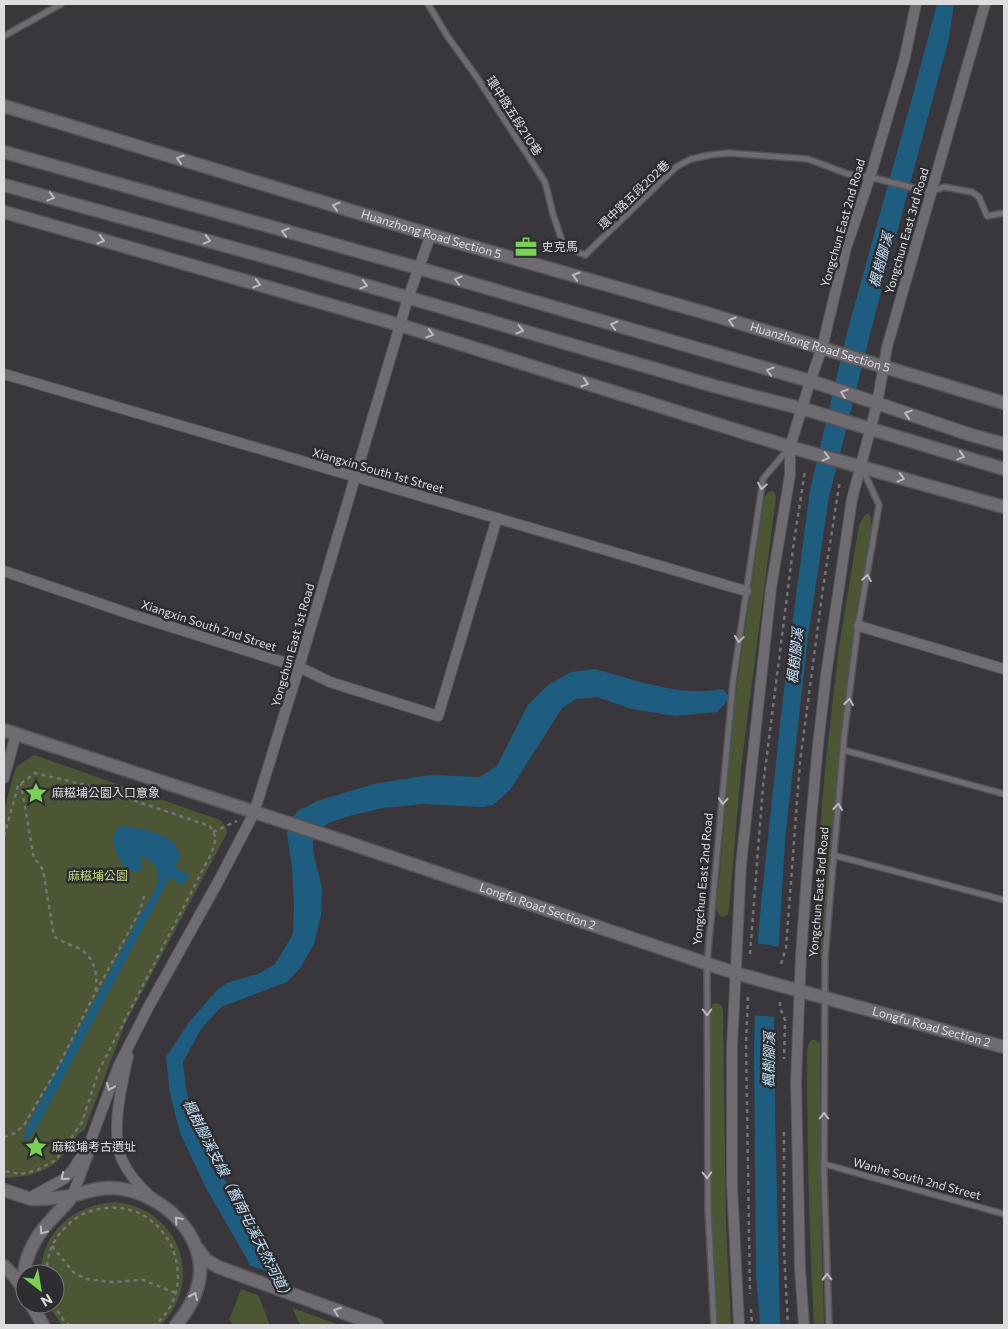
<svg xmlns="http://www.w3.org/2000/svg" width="1008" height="1329" viewBox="0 0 1008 1329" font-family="Commissioner,'Noto Sans TC',sans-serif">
<rect width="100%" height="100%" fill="#39373b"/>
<g fill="#4c5634">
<polygon points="772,491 775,493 776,497 742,760 729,909 728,914 724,917 720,916 716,908 719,881 734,706 764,498 768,492"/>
<path d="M866 514H869C877 527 860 588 857 607 842 721 832 835 823 950L821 953 816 954 811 949 825 769 839 647 859 525Z"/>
<path d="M34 755 220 820 226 827 227 833 125 1024 84 1131 79 1133C60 1165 44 1176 7 1178L4 1177V809L16 767Z"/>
<polygon points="718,1003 722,1006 723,1010 726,1225 731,1325 717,1325 711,1216 711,1111 708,1073 710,1012 713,1004"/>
<path d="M811 1040H815L820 1043V1174L824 1325H814C809 1234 807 1143 807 1051L808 1045Z"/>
<path d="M115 1202C178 1208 206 1279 161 1325H62L47 1304H55V1274H41C41 1232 75 1204 115 1202Z"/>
<polygon points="241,1289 339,1325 234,1325 229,1320"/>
</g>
<g fill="#1f5d80">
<polygon points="937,4 954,4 949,38 876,311 829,497 808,637 785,840 774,1027 775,1110 780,1325 760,1325 756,1273 754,1047 757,951 762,893 784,689 810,490 848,329 911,102"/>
<path d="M594 669C637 680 678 697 723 689L730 698 717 712 675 716 632 709 597 697 576 699 562 708 510 790 493 805 483 807 423 804 383 808 353 815 331 822 318 830 313 841V851L322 888 321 915 314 944 301 967 287 982 221 1007 201 1029 183 1062 186 1089 193 1120 210 1155 257 1234 298 1325H272L247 1259 206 1188 180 1133 170 1093 166 1057 190 1021 217 990 227 983 258 974 275 964 293 934 294 903 292 869 287 833 291 819 298 811 317 801 374 784 430 775 480 777 497 766 528 705 547 686 571 672Z"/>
<path d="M121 826C136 826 176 835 179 852 181 858 177 862 175 867L189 875 183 886 170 877 36 1129 26 1141 23 1140 27 1126 143 910C155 892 171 866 140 856 141 862 143 868 139 872 121 873 110 845 115 830Z"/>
</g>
<g fill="#39373b">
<polygon points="755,943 782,947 777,1017 753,1015"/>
<polygon points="246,1264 278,1275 300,1325 270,1325"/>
</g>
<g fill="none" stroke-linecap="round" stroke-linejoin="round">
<g stroke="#555357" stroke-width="8">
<g id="service">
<polyline points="428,4 448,37 476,76 545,182 553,214 564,247 585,255 676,167 691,159 710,155 729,153 808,159 848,174 870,177 930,192 944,187 972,192 979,197 987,216 1004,213"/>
<polyline points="4,36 61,4"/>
<polyline points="844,750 1004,794"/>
<polyline points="833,855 1004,900"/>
<polyline points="824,1164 1004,1214"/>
<polyline points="714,1325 708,1209 707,963 733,682 763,479 788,449"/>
<polyline points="829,1325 824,1175 825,957 844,737 857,632 879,505 862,468"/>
</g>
</g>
<g stroke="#555357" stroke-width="12">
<g id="minor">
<polyline points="4,374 746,591"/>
<polyline points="4,571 130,614 299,667 330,682 438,716 497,518"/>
<polyline points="859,626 1004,669"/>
<polyline points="4,778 16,734"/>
<path d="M128 1056C122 1085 110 1131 122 1160 129 1175 139 1186 151 1197"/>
<polyline points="72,1196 88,1155 89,1145 118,1067 149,1006 218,882 254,813 299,667 408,298 431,234"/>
<polyline points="29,1198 64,1179 72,1171 84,1152"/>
<polyline points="739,1325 732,1185 732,1047 741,865 771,588 790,475 790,447 810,382 822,348 846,248 870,177 904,61 916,4"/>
<polyline points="804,1325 800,1269 796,1082 801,955 811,821 818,745 826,675 852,499 877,404 887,347 985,4"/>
</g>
</g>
<g stroke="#555357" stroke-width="15">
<g id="tertiary">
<path id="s1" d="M4 106 435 236 706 313 1004 403"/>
<polyline points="4,152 418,268 817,383 971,435 1004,444"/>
<polyline points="4,185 299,266 714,386 811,411 1004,469"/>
<polyline points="4,212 400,325 790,447 1004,507"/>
<path id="s2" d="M4 730 340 840 735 973 1004 1047"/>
<polyline points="4,1190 31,1199 44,1199 72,1196"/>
<polyline points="198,1249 206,1260 218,1267 377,1325"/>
<polyline points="4,1266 15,1277 24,1290"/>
<path d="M25 1289C20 1264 34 1237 51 1220 58 1211 66 1206 72 1196 85 1192 99 1187 113 1188 158 1190 208 1233 199 1281 196 1297 186 1313 176 1325"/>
<polyline points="31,1304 43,1325"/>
</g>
</g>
<g stroke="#747376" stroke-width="2.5" stroke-dasharray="4 4" stroke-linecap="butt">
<polyline points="213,832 237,821"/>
<polyline points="4,836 18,786 35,773 94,787 210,826 216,838 212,852 99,1070 82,1122 56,1160 37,1170 21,1174 4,1171"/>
<polyline points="750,954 763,786 794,541 805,471"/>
<polyline points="781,964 786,948 800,762 823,588 840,480"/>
<polyline points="96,992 140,911 144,896"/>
<polyline points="748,997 746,1043 750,1294"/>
<polyline points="780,1002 780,1008 785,1020 784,1059"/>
<polyline points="784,1132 784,1252 788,1325"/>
<path d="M4 1137 15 1133 24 1125 58 1067 95 993C98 976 96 957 78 948 69 944 61 942 54 936L43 870 38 862 34 859 21 784"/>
<polyline points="52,1246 73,1272 86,1279 112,1282 143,1280 176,1293"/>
<path d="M47 1274C46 1254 54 1237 69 1224 79 1214 93 1209 107 1208 170 1202 203 1285 155 1325"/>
<polyline points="53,1304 64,1321 69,1325"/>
<polyline points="751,1309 752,1325"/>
</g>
<use href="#service" stroke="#6e6c71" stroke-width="5"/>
<use href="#minor" stroke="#6e6c71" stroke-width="10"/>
<use href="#tertiary" stroke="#6e6c71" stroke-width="12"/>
</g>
<defs><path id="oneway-chevron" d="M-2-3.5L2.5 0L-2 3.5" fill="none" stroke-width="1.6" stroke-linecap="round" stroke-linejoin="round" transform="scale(1.25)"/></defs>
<g stroke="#bcbabe">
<use href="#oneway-chevron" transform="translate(180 159) rotate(-163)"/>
<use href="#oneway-chevron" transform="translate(51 197) rotate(15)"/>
<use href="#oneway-chevron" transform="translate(336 206) rotate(-163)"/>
<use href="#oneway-chevron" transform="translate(285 232) rotate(-164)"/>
<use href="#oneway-chevron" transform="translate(101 240) rotate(16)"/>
<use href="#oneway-chevron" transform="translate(207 240) rotate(15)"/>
<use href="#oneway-chevron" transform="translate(576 276) rotate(-164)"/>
<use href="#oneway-chevron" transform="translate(458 280) rotate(-164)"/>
<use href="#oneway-chevron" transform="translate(257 284) rotate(16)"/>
<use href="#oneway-chevron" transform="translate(364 285) rotate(17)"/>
<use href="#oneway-chevron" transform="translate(732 321) rotate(-163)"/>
<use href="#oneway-chevron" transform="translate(614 325) rotate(-164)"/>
<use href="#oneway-chevron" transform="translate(520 330) rotate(16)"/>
<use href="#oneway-chevron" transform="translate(430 334) rotate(17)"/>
<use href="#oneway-chevron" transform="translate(770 371) rotate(-164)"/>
<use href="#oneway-chevron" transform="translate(585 383) rotate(17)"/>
<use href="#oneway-chevron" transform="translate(844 393) rotate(-161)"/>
<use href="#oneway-chevron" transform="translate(908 414) rotate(-162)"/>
<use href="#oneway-chevron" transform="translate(961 456) rotate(17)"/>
<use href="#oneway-chevron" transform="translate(826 457) rotate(15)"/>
<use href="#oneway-chevron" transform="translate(901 478) rotate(15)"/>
<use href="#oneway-chevron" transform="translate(762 486) rotate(101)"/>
<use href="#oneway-chevron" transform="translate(867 578) rotate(-81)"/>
<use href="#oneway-chevron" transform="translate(739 639) rotate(98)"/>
<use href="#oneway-chevron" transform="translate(849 702) rotate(-83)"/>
<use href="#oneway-chevron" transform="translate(723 801) rotate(95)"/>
<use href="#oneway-chevron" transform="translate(838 807) rotate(-84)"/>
<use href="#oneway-chevron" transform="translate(707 1012) rotate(90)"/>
<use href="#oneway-chevron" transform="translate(110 1087) rotate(112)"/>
<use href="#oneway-chevron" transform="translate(824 1116) rotate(-90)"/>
<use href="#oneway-chevron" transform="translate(707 1175) rotate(89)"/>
<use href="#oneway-chevron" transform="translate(64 1177) rotate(140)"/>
<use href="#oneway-chevron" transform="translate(178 1220) rotate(-131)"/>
<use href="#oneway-chevron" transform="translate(43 1231) rotate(125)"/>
<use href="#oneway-chevron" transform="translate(827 1277) rotate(-92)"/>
<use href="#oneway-chevron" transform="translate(194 1296) rotate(-66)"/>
<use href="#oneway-chevron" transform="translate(337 1311) rotate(-160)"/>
</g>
<defs>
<g id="office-bare" transform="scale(1.725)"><path d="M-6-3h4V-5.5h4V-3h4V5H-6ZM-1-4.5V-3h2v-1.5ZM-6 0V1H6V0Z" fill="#7ad156" stroke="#2e2d31" stroke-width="2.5" paint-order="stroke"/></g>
<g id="sight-bare" transform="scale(1.725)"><path d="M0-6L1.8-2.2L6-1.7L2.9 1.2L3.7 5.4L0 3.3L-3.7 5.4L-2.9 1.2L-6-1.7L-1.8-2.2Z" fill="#7ad156" stroke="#2e2d31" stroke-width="2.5" paint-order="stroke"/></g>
</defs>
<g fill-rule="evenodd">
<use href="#office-bare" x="526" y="247"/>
<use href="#sight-bare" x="36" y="793"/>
<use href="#sight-bare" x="36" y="1147"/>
</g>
<g text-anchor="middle" stroke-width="5" stroke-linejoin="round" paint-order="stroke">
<g font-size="12" fill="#dddcdf" stroke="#2e2d31">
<text transform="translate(514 116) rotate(57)" y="4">環中路五段210巷</text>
<text transform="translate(634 195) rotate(-44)" y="4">環中路五段202巷</text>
<text transform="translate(843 223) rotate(-74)" y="4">Yongchun East 2nd Road</text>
<text transform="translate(907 231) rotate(-74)" y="4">Yongchun East 3rd Road</text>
<text dy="4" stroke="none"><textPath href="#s1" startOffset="446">Huanzhong Road Section 5</textPath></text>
<text dy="4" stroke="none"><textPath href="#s1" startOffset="851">Huanzhong Road Section 5</textPath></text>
<text transform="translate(378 471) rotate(16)" y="4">Xiangxin South 1st Street</text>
<text transform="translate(209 626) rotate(18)" y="4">Xiangxin South 2nd Street</text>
<text transform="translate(293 645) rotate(-74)" y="4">Yongchun East 1st Road</text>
<text transform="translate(703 879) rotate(-85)" y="4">Yongchun East 2nd Road</text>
<text transform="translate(819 892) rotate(-85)" y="4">Yongchun East 3rd Road</text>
<text dy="4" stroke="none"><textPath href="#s2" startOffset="562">Longfu Road Section 2</textPath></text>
<text dy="4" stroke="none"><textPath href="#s2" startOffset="974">Longfu Road Section 2</textPath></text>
<text transform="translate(917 1179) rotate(15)" y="4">Wanhe South 2nd Street</text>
</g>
<g font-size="12" fill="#dddcdf" stroke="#2e2d31" text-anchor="start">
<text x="542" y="251">史克馬</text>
<text x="52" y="797">麻糍埔公園入口意象</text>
<text x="52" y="1151">麻糍埔考古遺址</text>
</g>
<g font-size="12" fill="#bfd781" stroke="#2e2d31">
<text x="98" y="880">麻糍埔公園</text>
</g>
<g font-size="14" font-style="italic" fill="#c2e2f8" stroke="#2e2d31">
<text transform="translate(881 260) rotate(-75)" y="5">楓樹腳溪</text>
<text transform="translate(795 656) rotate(-84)" y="5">楓樹腳溪</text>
<text transform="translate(769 1060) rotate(-89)" y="5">楓樹腳溪</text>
<text transform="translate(238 1200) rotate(63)" y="5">楓樹腳溪支線（舊南屯溪天然河道）</text>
</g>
</g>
<rect width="1008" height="1329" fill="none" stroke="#dddcdf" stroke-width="10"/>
<g transform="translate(40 1289) rotate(149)"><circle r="24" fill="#2e2d31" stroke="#747377"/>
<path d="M0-4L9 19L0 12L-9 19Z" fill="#7ad156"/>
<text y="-8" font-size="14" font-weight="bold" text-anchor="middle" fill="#dddcdf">N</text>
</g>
</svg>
